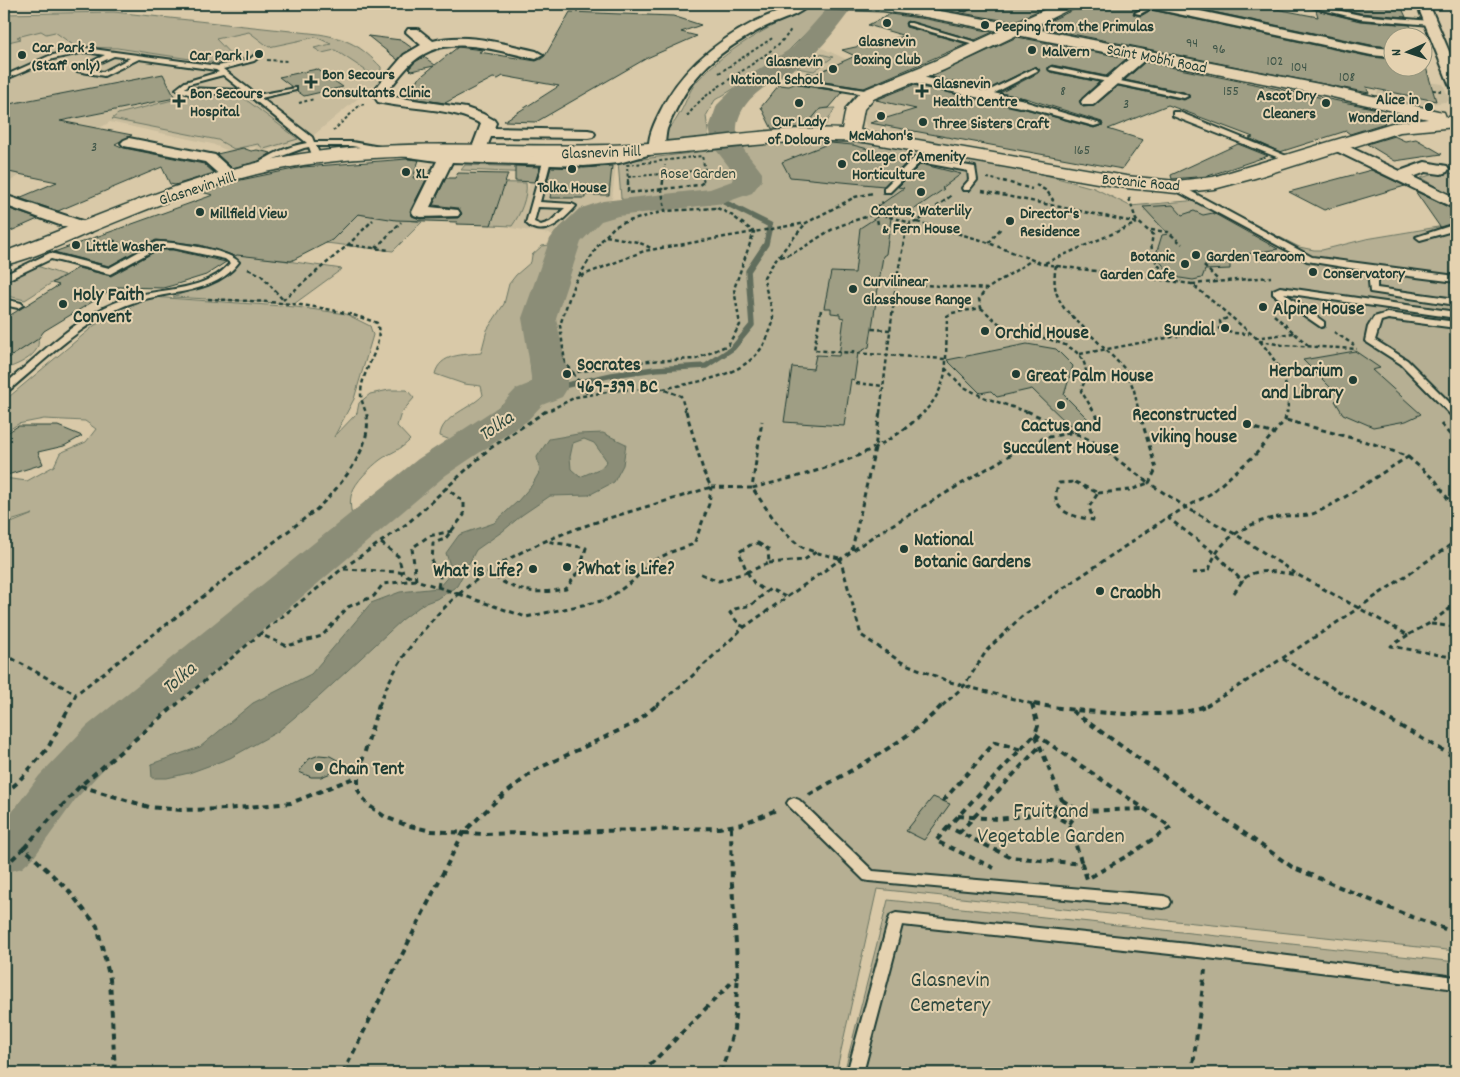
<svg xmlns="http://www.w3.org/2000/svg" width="1460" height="1077" viewBox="0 0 1460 1077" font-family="Dekko,sans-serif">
<rect width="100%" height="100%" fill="#d9c9a8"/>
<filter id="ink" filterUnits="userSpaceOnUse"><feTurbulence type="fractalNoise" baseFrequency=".02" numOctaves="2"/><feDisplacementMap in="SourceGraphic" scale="10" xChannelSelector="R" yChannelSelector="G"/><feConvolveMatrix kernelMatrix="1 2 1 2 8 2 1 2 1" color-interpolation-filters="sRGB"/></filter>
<g filter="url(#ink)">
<g fill="#c8bc9d">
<polygon points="114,12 319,34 342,38 360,47 381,67 380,80 309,139 261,152 255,147 231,152 212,144 110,122 4,185 4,36"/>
<polygon points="822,48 863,67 893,77 860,90 792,68"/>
<polygon points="1381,77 1443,84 1450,101 1427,105 1377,94"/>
<polygon points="912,79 952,88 942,95 982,110 951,148 884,134 866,126 862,116 864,106 870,98"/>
<polygon points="616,164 612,199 585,212 557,235 511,228 520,210 536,167"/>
</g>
<g fill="#b6af93" stroke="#6a7664">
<path d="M805 9H830L775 64 715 100 706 116 709 138 666 142 661 139C664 130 673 126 677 118 685 106 688 92 697 81 727 48 766 29 805 9Z"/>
<path d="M114 12 319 34C348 39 361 46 381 67V75L368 72 335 50 322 53 314 48 331 44 316 37 269 47 249 32 216 39 236 60 217 63 117 48 76 47 55 32 46 34 41 31 17 37 21 39 4 43V14Z"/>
<polygon points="816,53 833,57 814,71 797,68"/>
<polygon points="196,94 241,96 298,139 264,149 258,144 234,149 218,140 112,119 118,114"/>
<polygon points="835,108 826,124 811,126 813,120 812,119 820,109"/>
<polygon points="828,140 875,144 1038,173 1094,188 1130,206 1188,201 1203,198 1299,247 1314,250 1322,250 1366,239 1456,224 1456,951 877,889 836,1073 4,1073 4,870 39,843 80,778 119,744 155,693 221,656 263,626 440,472 555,393 549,318 579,238 589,223 632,206 621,198 618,162 772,143"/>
<polygon points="465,165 535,167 533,173 461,170"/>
<polygon points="1440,172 1456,174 1456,198 1421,178"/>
<path d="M459 182 526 183C528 196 520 215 512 226L491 225 497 207Z"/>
<polygon points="357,214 422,222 393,251 326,243 332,240"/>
<path d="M557 244 526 318 532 382 453 441 440 436C441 416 472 408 483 395L481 386 464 384 435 374C440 353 464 355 481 353L487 330 504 304 509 284 516 275 531 262 532 255 542 246Z"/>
<polygon points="233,253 342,269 294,304 173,297 204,285 235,268 237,263"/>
<polygon points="37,266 64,275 25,300 4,295 4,282"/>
<path d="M152 297 296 307 346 314 370 326 373 335 354 399 334 437 357 413 359 403 370 394 389 390H407L414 398 401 413 397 426 410 440C401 450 391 452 380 460 371 467 355 482 352 493 349 501 351 509 352 517L127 704 49 774 4 829V526L33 514 4 523V478L27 481 54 466 60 453 86 442 96 429 85 421 44 419 18 424 4 433V401L95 325Z"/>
<path d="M38 339C42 355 16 366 4 369V361Z"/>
<polygon points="888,900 1456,962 1456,1073 844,1073"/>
</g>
<path fill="#8b8d77" stroke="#606d5c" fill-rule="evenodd" d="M603 433 626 444 623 465 614 482 589 495 550 496 522 515 503 531 476 550 457 586 439 598 423 604 402 620 320 696 277 732 230 758 189 773 167 778H152L151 764 200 747 253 703 311 674 371 603 400 592 438 588 452 572 446 553 459 535 494 523 517 502 532 485 540 471 537 457 549 439 578 434ZM584 439 594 443 607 461 601 468 580 477 571 469 570 457 573 443Z"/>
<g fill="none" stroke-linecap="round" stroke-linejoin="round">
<polyline stroke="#606d5c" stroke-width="5.5" points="549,389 612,375 655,369 706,366 733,348 752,325 748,271 766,244 770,225 714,197"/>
<path fill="#8b8d77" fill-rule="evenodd" d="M831 4H855C844 19 824 46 810 58 786 78 741 90 737 127 735 145 753 159 762 173V180L752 193 724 203 618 216 601 221 581 242 556 318 567 371V389L562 397 542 405 527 421 446 475 121 750 75 800 34 857 22 868 4 873V823L39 776 87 726 418 459 501 405 516 389 531 383V371L522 318 550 239 555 232 579 209 603 201 710 189 732 181 734 173 713 146 709 128 717 105 740 82 793 47Z"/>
</g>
<g fill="#9f9e84" stroke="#1f3d34">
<polygon points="910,4 966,4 960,8 961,11 966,12 979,4 1053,4 1013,22"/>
<polygon points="1079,4 1142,4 1143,6 1134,11 1133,14 1141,16 1151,10 1371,57 1392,59 1392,68 1422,68 1422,54 1436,101 1366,87 1369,93 1037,27 1075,9"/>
<polygon points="1175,4 1250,4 1318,17 1316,10 1360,21 1410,25 1415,38 1392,38 1392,47 1371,45"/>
<polygon points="1317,4 1400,4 1406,17 1360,13"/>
<polygon points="570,12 673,16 701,25 681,32 697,36 647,58 536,122 504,121 559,86 503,76 498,79 493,78 445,103 397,96 434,66 411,71 409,69 415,62 424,57 435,65 458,47 483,50 479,52 536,61 541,59 545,56"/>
<polygon points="890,14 926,19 993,32 975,40 907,21 905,23 906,27 967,44 864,88 811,80 813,75 855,56 842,50 905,36 868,25"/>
<polygon points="368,36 401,40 412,48 398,60"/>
<polygon points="1017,37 1127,58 1106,76 1052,65 1048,67 1050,72 1099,82 1079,101 1083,107 1094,106 1118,86 1184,100 1190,97 1184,92 1125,80 1145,62 1378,109 1385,123 1350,134 1346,131 1280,152 1249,138 1253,137 1168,105 1108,129 1143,140 1122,169 870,123 916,109 876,100 913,85 1022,108 1094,128 1103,125 1102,122 1025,98 1000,93 1038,73 1040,70 1036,66 987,90 931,77"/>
<polygon points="317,69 343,87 304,96 297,91 297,87 292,87 279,77"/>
<polygon points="163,74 175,98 60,121 132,135 115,144 124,148 204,164 214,173 175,185 170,184 162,167 58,211 19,198 57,182 4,171 4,105"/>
<polygon points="797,83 799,85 843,92 829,108 820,109 805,127 772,129 761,107 779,85 789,86"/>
<polygon points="1394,136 1405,141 1416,139 1442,154 1395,161 1367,144"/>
<polygon points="830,143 853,145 909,160 884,186 790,177 782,162"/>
<polygon points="1238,144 1268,156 1208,176 1172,179 1171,175"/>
<polygon points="243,148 251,151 257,150 271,153 259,161 232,168 217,154"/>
<polygon points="407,159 419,160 413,178 427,178 410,211 412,216 420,219 458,218 462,214 458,208 433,205 446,178 455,178 458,173 508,174 491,225 456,224 457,222 396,220 358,214 332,240 291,261 237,255 235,256 200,245 156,240 109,266 54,252 213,195 201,192 236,181 303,167"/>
<polygon points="921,164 961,174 942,188 944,189 906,215 892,211 886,254 883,256 869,347 858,353 854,380 851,379 844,426 784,422 792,367 813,369 816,355 839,356 844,318 840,317 840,314 831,313 831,308 824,308 831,272 855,273 860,228 888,210 877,207 904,188 898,187"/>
<polygon points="515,166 540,167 535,182 515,181"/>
<polygon points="612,166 609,195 585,195 585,198 550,198 553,182 547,182 551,167 584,168"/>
<polygon points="1371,170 1405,186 1324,210 1289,192"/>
<polygon points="1415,191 1456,211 1456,222 1440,227"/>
<polygon points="1173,205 1182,215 1194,211 1203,215 1213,213 1278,249 1230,257 1230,269 1205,270 1202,278 1193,280 1180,278 1166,269 1159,260 1157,251 1162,235 1168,234 1143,207"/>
<polygon points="4,207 38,219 4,234"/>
<polygon points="158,250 173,250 226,262 206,275 174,285 163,288 117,287 44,331 38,339 4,361 4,319 59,285 52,283 78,268 111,276"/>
<polygon points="1027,344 1056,349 1073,366 1064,395 1090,421 1069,425 1032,389 997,397 991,391 980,393 947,360"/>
<polygon points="1355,351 1380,368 1372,370 1421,414 1406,421 1373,427 1343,414 1335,401 1341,398 1303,360"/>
<polygon points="18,426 58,426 82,436 64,446 38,452 43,464 4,476 4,435"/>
<polygon points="319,755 330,756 341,762 331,773 321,777 311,777 299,772 309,759"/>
<polygon points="933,797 950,804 924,840 906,831"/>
</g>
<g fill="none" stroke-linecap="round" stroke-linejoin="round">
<g stroke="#1f3d34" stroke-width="4">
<g id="lane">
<polygon points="970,4 977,4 966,10 962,10 962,8"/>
<polygon points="1152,4 1157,5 1140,14 1135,13"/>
<polygon points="1299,4 1309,4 1360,15 1431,21 1434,23 1431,25 1360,19"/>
<polygon points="907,23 911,23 986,45 981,46 907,25"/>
<path d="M78 47 218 66 250 59 256 54H260V56L254 61 223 69 257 95 296 88V90L261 98 312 137 314 142H352L386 148 390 150 386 152 352 146H316L321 158 320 160H314L309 147 304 148 274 159 260 170H254V166C270 155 287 146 307 143L247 94H188L176 89 185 82 219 72 216 70 139 59 104 76 77 71V69L105 55 85 52 53 59 4 80V76L49 56 75 50ZM114 56 130 58 103 72 86 69ZM223 75 242 90 185 88 189 84Z"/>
<polygon points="1052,67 1184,94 1188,96 1184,98 1050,70 1049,69"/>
<polygon points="1035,68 1038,70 1037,71 987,97 980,95"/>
<polygon points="809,74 812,76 807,81 871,91 875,93 871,95 799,83 799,81"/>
<polygon points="1017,101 1023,101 1101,124 1094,126 1017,105"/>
<polygon points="1173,112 1179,112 1289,157 1282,159 1173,116"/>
<polygon points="915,157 975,167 977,180 969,190 963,190 962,188 969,180 968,171 920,162 890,192 884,192 884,188"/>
<path d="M544 158 551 160 540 202 572 204 576 206C564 220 543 240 526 223ZM538 207 565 208 550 222 541 225 534 222Z"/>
<polygon points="1173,185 1179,185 1312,257 1456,276 1456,282 1377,272 1377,288 1456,299 1456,305 1370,292 1368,271 1307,261 1173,189"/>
<polygon points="1456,224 1456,230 1420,240 1416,237"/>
<path d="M156 242C174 242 227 249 239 262 215 295 170 290 135 302 85 318 46 360 7 392L4 393V385C42 353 82 311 131 297 163 288 208 291 230 263L225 259 173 248H158L110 274 51 259 7 280 4 281V275L50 253 109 268Z"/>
<polygon points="1280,287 1456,312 1456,318 1284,293 1324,322 1324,326 1321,327 1273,294 1273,290"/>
<polygon points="4,299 21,303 23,305 18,308 4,305"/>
<polygon points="1388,313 1456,322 1456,328 1388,319 1381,321 1375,340 1407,360 1456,409 1456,417 1452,416 1401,364 1365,341 1368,327 1374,317"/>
<polygon points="794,798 799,800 873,871 1164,896 1169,898 1171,902 1169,906 1164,908 869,881 864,880 789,806 787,803 789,800"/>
<polygon points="896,913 1207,946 1456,977 1456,989 1207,958 902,925 863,1073 847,1073 889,919 891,915"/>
</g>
</g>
<g stroke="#1f3d34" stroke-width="4">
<g id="street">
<path d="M795 4H809C800 16 779 20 765 27 745 37 725 49 708 65 689 83 677 105 667 129 665 136 666 146 662 151L619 163 584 166 452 162 430 207 458 210 460 213 458 216 420 217 414 215 412 212 437 161 395 155 392 152 395 149 400 147 470 153 481 124C451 107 411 110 378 102L372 93 374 90 404 55 421 45 406 32 408 29H418L433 41C467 32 503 44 536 51L543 55 536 59C497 51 448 32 414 61 403 70 395 83 386 93L388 96 466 108 483 114 494 120 496 123 494 128 588 130 593 131 595 134 593 137 588 138 491 137 484 154C528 155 575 161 619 153 629 152 639 148 649 145 649 134 655 122 660 112 680 70 715 42 756 21 769 15 782 11 795 4Z"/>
<polygon points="1144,4 1167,4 1371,47 1392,49 1392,57 1371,55 1150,8 1146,7"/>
<polygon points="1417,4 1429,4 1456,68 1456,88 1451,87 1449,84"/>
<polygon points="1143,50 1148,51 1150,54 1148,57 1093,105 1083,105 1081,102 1083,99 1138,51"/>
<polygon points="909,74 1020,99 1025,100 1027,103 1025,106 1020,107 904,81 902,78"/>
<polygon points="129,138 215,155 237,175 235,178 223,178 205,162 124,146 121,143 124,140"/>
<polygon points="1337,141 1400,171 1425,162 1447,166 1449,169 1447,172 1441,174 1426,172 1413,177 1456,198 1456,209 1332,149 1329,146 1332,143"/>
<polygon points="4,195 91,224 93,228 91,232 79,232 4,205"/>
</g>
</g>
<g stroke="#1f3d34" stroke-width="3">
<path id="secondary" d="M817 4H900L1013 24 1057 4H1077L1074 7 1031 28 1324 85 1438 111 1444 112 1446 117H1456V127L1400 132 1255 178 1214 189 1176 193 1126 188 864 142C785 137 709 152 631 156 506 161 379 145 257 174 198 188 142 211 86 234 60 245 32 259 4 265V252C102 215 197 171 301 154 410 136 522 150 632 144 702 141 772 126 842 129L846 108 861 91 932 62 999 31 926 17 883 11 825 9 820 7ZM1017 35 1324 95 1428 119 1392 123 1213 177 1176 181 1126 176 860 130 864 109 873 99 944 70Z"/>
</g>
<g stroke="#1f3d34" stroke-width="2" stroke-dasharray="3 2.5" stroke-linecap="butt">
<polyline points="749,4 750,6 759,6"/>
<polyline points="267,60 287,61"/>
<polyline points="719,73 774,37"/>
<polyline points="1433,90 1441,91"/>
<polyline points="299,103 314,99"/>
<path d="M687 116C693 109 699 101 706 96 722 82 787 46 791 28"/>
<polyline points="333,131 360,105 366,104"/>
<polyline points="867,174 879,178"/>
<polyline points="628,177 705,170"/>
<polyline points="987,178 1007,182"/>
<polyline points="628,182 627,165 702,156 705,170 703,182"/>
<polyline points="663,182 665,165"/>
</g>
<g stroke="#1f3d34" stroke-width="2.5" stroke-dasharray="4 3" stroke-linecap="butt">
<polyline points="628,181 628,193 699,185 705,181"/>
<polyline points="663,181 662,190 665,211"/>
<polyline points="1003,181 1032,189"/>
<polyline points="1036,185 1047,191 1053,200 1050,204"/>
<polyline points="982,191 1138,223"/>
<path d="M1129 198 1136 220 1153 235C1147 258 1161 273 1181 281"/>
<polygon points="717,208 730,214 754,232 734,289 740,325 728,345 696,359 648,361 613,365 573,373 565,363 560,325 574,284 601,241 614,227 622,223 665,211"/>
<polyline points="869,211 911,223"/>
<polyline points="870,211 883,202"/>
<polyline points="917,222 981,240 1043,264 1192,284 1260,341 1282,345 1357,349"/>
<polyline points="1151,230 1168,232 1182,244"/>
<polyline points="606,236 638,242 653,249"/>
<polyline points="112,240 119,243"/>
<polyline points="989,243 1001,228"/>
<polyline points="349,245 390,250"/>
<polyline points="376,248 401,222"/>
<path d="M780 257C802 252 815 238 835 228 848 222 862 218 876 214L878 224"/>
<polyline points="1045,263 1137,223"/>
<path d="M1056 265C1053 282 1054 293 1064 308L1126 370 1134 390 1139 413"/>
<polyline points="1204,266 1219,281"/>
<polyline points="248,269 261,275 284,301"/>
<polyline points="581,276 644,251 806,223 855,197 873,193"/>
<polyline points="879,282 987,289 1032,260"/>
<polyline points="1192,284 1271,277"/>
<path d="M208 299C266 302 322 302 377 323 385 348 361 368 361 394 361 400 364 407 366 413"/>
<polyline points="283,300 349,244 373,220"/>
<path d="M981 308C990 315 998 325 1009 329 1033 339 1084 338 1086 372 1086 378 1083 385 1081 391L1095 413"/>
<polyline points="821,310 814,350 853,353"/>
<polyline points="1274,315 1309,346"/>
<polyline points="1221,328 1234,333 1249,334"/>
<polyline points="872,329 890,330"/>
<polyline points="1334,332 1354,345"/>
<polyline points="1255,338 1294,333"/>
<path d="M1260 341C1277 362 1292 384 1287 413"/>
<path d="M853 350V353L946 359C946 380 939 397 923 413"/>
<polyline points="1080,354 1221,328 1220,321 1230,317"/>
<polyline points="946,359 947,316 952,313 981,308 979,299 986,289"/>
<polyline points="945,368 962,386 983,397 1030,413"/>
<polyline points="573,373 588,395"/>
<polyline points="856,383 883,386"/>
<path d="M663 389C702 380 754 377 769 333 771 329 773 324 773 319 773 305 765 292 764 278L776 259 806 223"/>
<polyline points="544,413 576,397 620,390 662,389 681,396 686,413"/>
<polyline points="880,413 896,283 906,230 911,223 917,222 952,195"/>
</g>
<g stroke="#1f3d34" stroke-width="3" stroke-dasharray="5 4" stroke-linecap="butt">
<polyline points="686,411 704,473 711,487"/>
<polyline points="1027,411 1092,441 1149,483"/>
<polyline points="1139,411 1156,469 1149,483 1187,508 1235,534 1298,575 1408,635 1430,623 1456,604"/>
<polyline points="1441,424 1456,442"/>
<polyline points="1247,426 1275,434"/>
<polyline points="1408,457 1436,481 1456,511"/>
<path d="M1075 482 1098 493 1089 507 1093 520C1071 516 1047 511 1059 483Z"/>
<polyline points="711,487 752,488 762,421"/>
<polyline points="1098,493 1131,490 1148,483"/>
<polyline points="1167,517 1217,555 1243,582"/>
<polyline points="381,543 398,556 403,573"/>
<polygon points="758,543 768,549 769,563 747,572 739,552 752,544"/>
<polyline points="852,550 875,448 880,411"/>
<path d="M839 558C827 555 815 553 804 548 782 536 767 508 752 488 813 473 880 457 925 411"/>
<polyline points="840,558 861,635 901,662 950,682 1040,706"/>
<polyline points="769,563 804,560 816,552"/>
<polyline points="344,569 399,572 415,579"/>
<path d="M487 572C516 592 531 595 566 589L580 569 586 548 546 541"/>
<polyline points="747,572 754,583 766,592"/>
<path d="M1192 573 1209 571C1217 537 1252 520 1285 516 1295 515 1306 517 1315 513 1348 498 1377 475 1408 457L1374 444 1286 420"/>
<polyline points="701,574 719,581 747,572"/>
<polyline points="416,580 412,548 429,536 452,531"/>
<polyline points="438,587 441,572 432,565 433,543 445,539 464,515 464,502 446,488"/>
<path d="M1234 593C1238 588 1241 581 1246 577 1259 567 1282 573 1297 575"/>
<polyline points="459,594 526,617 606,600 633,581 649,563 671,552 694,544 709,504 711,487"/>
<polyline points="459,594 416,580 383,584 374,596 348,607 322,636 287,646 260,634 342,569 408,523 489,449 546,411"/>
<path d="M459 594C529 532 624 516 711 487"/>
<polyline points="1431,624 1456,627"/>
<polyline points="745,627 740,625 730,613 735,609 751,605 770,589 786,597"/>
<polyline points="1408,635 1391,646 1456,658"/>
<polyline points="4,654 76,694"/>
<polyline points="1283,659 1364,706"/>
<path d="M70 706 76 694 317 509C340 486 375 447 366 411"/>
<polyline points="175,706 260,634"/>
<path d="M379 706C394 662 425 624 459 594"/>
<polyline points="656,706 689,679 743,628 875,535 1017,451 1044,438 1075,432 1098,419 1095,411"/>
<polyline points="942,706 964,686 987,650 1021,617 1165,519 1210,494 1255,455 1285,420 1287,411"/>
<path d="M1206 706C1292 654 1374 598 1456 541"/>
</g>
<g stroke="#1f3d34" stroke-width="4" stroke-dasharray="6 5" stroke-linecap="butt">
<polyline points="379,704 358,775 358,790 367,804 385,817 406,825 431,831 483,834 719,828 742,824 779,809"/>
<polyline points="1032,704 1038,726 1035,734 1062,800 1050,813 1069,824 1082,864"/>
<path d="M1034 704C1071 711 1178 723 1208 704"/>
<polyline points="1362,704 1456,758"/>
<polyline points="1072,711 1292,867 1404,914 1456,933"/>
<polygon points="1035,734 1171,827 1132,853 1087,879 1082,864 1010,857 948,827"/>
<polyline points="80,786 149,807 181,810 226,809 291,803 356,777"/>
<polyline points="4,794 17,783 48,748 71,704"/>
<path d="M809 795C852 769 910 741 943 704"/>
<polyline points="1062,800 1079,811 1143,809"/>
<polyline points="943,801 995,742 1021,750"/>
<polyline points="958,816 998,819 1050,813"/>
<polyline points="1069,824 1079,811"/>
<polyline points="948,827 936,841 994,868"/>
<polyline points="959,833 1040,746"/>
<polyline points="24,848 80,786 177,704"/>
<polyline points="4,867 24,848 68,890 97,926 110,979 115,1073"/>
<polyline points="343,1073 463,833 496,801 535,770 635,723 658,704"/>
<polyline points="642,1073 738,976"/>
<polyline points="721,1073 734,1029 738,975 732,884 731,827"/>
<polyline points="1192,1073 1205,970"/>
</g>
<use href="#lane" fill="#e5d2b0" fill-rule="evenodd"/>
<use href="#street" fill="#e5d2b0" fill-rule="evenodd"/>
<use href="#secondary" fill="#e5d2b0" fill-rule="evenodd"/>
</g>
</g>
<g fill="#1f3d34" stroke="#e5d2b0" stroke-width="2">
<circle cx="887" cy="23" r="5"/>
<circle cx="985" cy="25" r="5"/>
<circle cx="1032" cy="50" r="5"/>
<circle cx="259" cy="54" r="5"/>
<circle cx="22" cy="55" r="5"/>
<circle cx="833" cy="69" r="5"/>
<path d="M308.5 74.5h5v5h5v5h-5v5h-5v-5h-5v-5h5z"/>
<path d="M919.5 83.5h5v5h5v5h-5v5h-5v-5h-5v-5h5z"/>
<path d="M176.5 93.5h5v5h5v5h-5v5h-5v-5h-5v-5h5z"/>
<circle cx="799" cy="103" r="5"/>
<circle cx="1326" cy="103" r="5"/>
<circle cx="1429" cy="107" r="5"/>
<circle cx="881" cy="116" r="5"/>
<circle cx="923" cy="122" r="5"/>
<circle cx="842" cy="164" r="5"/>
<circle cx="572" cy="169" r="5"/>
<circle cx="406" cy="172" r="5"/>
<circle cx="921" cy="192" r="5"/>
<circle cx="200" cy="212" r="5"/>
<circle cx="1010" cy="221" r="5"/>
<circle cx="76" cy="245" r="5"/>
<circle cx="1196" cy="255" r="5"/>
<circle cx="1185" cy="264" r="5"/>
<circle cx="1313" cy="272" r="5"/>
<circle cx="853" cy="289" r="5"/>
<circle cx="63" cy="304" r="5"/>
<circle cx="1263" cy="307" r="5"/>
<circle cx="1225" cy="328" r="5"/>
<circle cx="985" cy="331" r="5"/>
<circle cx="567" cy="374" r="5"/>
<circle cx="1016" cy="374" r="5"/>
<circle cx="1353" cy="380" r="5"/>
<circle cx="1061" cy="405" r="5"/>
<circle cx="1247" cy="424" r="5"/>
<circle cx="904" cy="549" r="5"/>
<circle cx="567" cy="567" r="5"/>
<circle cx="533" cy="569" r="5"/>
<circle cx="1100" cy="591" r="5"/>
<circle cx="319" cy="767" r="5"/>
</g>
<g text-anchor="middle" stroke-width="4" stroke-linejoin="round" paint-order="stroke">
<g font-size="14" fill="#3f5548">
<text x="1192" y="47">94</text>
<text x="1219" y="53">96</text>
<text x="1275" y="65">102</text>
<text x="1299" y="71">104</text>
<text x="1347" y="81">108</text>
<text x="1063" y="95">8</text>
<text x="1231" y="95">155</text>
<text x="1126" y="108">3</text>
<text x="94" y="151">3</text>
<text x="1082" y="154">165</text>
</g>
<g font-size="16" font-weight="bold" fill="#1f3d34" stroke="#e5d2b0" text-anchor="start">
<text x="995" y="31">Peeping from the Primulas</text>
<text x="887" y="46" text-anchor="middle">Glasnevin<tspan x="887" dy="18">Boxing Club</tspan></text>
<text x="32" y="52">Car Park 3<tspan x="32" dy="18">(Staff only)</tspan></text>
<text x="1042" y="56">Malvern</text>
<text x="249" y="60" text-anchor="end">Car Park 1</text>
<text x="823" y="66" text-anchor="end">Glasnevin<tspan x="823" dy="18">National School</tspan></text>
<text x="322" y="79">Bon Secours<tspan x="322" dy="18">Consultants Clinic</tspan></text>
<text x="933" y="88">Glasnevin<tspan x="933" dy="18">Health Centre</tspan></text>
<text x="190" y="98">Bon Secours<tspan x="190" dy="18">Hospital</tspan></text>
<text x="1316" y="100" text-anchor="end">Ascot Dry<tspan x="1316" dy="18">Cleaners</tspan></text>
<text x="1419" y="104" text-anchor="end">Alice in<tspan x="1419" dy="18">Wonderland</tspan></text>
<text x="799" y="126" text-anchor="middle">Our Lady<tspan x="799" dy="18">of Dolours</tspan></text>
<text x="933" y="128">Three Sisters Craft</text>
<text x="881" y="140" text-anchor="middle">McMahon's</text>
<text x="852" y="161">College of Amenity<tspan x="852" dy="18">Horticulture</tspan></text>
<text x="416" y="178">XL</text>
<text x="572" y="192" text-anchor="middle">Tolka House</text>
<text x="921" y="215" text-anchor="middle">Cactus, Waterlily<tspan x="921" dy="18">&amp; Fern House</tspan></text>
<text x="210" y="218">Millfield View</text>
<text x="1020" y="218">Director's<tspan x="1020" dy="18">Residence</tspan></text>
<text x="86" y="251">Little Washer</text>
<text x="1175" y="261" text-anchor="end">Botanic<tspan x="1175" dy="18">Garden Cafe</tspan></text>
<text x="1206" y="261">Garden Tearoom</text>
<text x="1323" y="278">Conservatory</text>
<text x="863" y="286">Curvilinear<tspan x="863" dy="18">Glasshouse Range</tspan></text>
</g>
<g font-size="16" fill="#1f3d34" stroke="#e5d2b0">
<text transform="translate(1157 57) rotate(11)" y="6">Saint Mobhi Road</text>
<text transform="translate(601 151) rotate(-2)" y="6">Glasnevin Hill</text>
<text transform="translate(1141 181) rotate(5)" y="6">Botanic Road</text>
<text transform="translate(197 187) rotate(-18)" y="6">Glasnevin Hill</text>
</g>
<g font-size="16" fill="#2e483e" stroke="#e5d2b0">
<text x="698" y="178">Rose Garden</text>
</g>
<g font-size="19" font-weight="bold" fill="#1f3d34" stroke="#e5d2b0" text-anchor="start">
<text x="73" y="300">Holy Faith<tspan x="73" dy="22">Convent</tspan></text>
<text x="1273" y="314">Alpine House</text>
<text x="1215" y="335" text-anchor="end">Sundial</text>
<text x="995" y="338">Orchid House</text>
<text x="577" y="370">Socrates<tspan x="577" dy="22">469-399 BC</tspan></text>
<text x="1343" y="376" text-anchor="end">Herbarium<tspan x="1343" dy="22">and Library</tspan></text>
<text x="1026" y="381">Great Palm House</text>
<text x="1237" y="420" text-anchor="end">Reconstructed<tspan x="1237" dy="22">viking house</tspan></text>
<text x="1061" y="431" text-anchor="middle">Cactus and<tspan x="1061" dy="22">Succulent House</tspan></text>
<text x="914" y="545">National<tspan x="914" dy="22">Botanic Gardens</tspan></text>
<text x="577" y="574">?What is Life?</text>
<text x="523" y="576" text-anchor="end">What is Life?</text>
<text x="1110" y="598">Craobh</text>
<text x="329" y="774">Chain Tent</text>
</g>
<g font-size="20" font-style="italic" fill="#2f493e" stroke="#e5d2b0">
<text transform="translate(495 425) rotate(-35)" y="7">Tolka</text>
<text transform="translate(178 677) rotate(-40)" y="7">Tolka</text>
</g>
<g font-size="22" fill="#2e483e" stroke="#e5d2b0">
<text x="1051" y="817">Fruit and<tspan x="1051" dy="25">Vegetable Garden</tspan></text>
<text x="950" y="986">Glasnevin<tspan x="950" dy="25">Cemetery</tspan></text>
</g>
</g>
<rect width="1460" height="1077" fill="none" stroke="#e5d2b0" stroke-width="20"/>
<rect x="10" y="10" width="1440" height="1057" fill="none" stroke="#1f3d34" stroke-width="2" filter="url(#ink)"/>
<g transform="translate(1408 52) rotate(267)"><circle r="24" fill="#e5d2b0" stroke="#96967e"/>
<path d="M0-4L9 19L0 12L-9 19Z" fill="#1f3d34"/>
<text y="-8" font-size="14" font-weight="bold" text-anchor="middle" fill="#1f3d34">N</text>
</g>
</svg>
